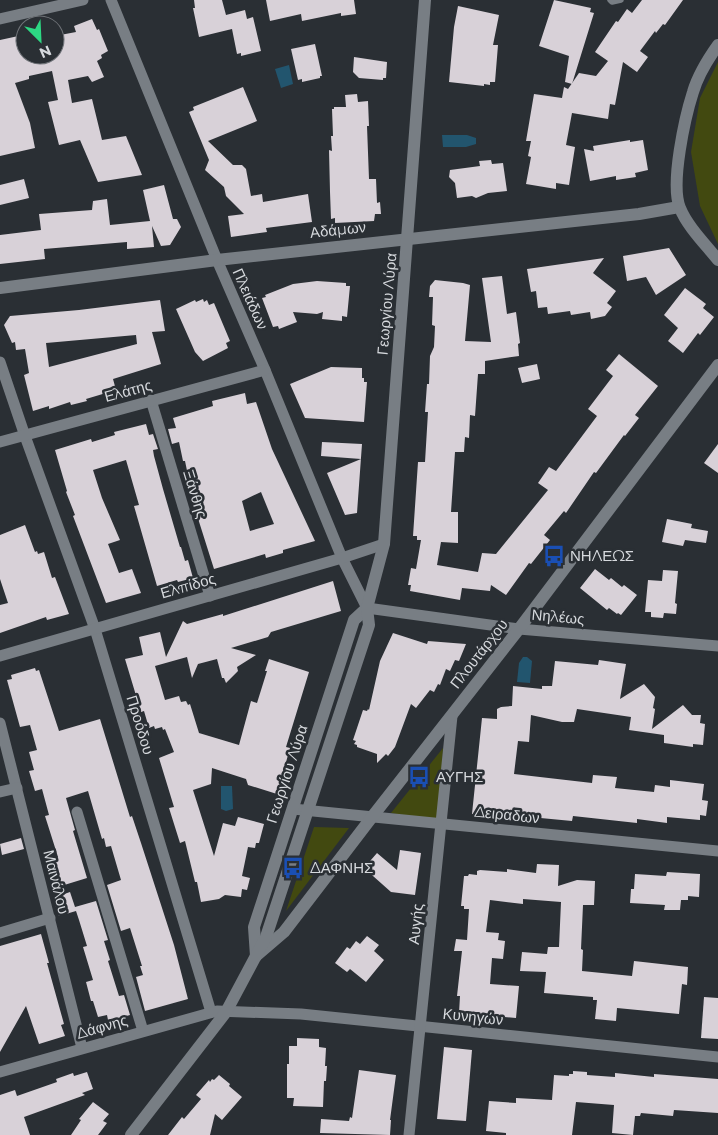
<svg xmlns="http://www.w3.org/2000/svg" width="718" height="1135" viewBox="0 0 718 1135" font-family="Montserrat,sans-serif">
<rect width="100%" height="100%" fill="#2a2f34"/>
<g fill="#424910">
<polygon points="718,62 718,244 700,206 691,152 700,98"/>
<polygon points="443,748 439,821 391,813"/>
<polygon points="314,827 349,828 286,911"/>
</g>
<g fill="#22556e">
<polygon points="289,65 293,84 281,88 275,69"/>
<polygon points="442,135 467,135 476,138 476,144 466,147 443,147"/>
<polygon points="523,657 527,657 532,661 530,683 517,682 519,663"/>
<polygon points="221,786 232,786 233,809 226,811 221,809"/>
</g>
<g fill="#d8d1d8" fill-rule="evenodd">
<polygon points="194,0 222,0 226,15 245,10 247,19 253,17 261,51 241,56 241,53 237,54 232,29 199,37 193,8 195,8"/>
<polygon points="266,0 354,0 356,14 341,16 341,13 302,21 301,14 270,21"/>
<polygon points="554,0 591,8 590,12 594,13 572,84 565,82 569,56 539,46"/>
<polygon points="642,0 683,0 665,25 663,24 656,33 655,31 640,51 648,57 637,72 623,62 615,105 610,104 608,119 572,113 566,145 575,147 569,185 556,183 556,189 526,184 531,157 528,156 531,141 526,141 534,94 562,98 564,87 568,89 579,73 596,76 608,61 595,52 616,21 618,22 627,9 632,13"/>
<polygon points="458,6 499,15 493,45 498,45 495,82 490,82 490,85 484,84 484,86 449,82 454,27"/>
<polygon points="92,19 97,30 99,29 108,51 101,55 102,58 97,61 104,77 92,82 88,76 68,80 72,103 92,99 102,140 126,136 142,175 98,182 80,140 59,145 48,102 58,100 52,71 29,76 29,79 15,83 30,123 35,148 0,156 0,40 23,35 25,55 55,55 55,36 76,32 74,26"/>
<polygon points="315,44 322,76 320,76 320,78 302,82 302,79 298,80 291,49"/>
<polygon points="354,57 387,62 386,78 383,78 383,80 359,78 353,72"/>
<polygon points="243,87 257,121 208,141 233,165 242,165 246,169 251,196 262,194 263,202 308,194 312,222 266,228 267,232 231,237 228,216 244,214 226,196 224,187 205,170 209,160 189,112 194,110 193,107"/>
<polygon points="357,94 358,102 368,101 369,126 367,126 369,179 376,179 377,203 380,202 381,214 375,214 374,221 335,223 335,218 331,219 330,192 329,150 332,151 331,136 333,136 332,109 334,109 334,107 346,107 345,95"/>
<polygon points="630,140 630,142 643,140 648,170 635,173 636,177 616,180 616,176 590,181 584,149 594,151 593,146"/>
<polygon points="491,160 492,164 503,163 507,191 488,193 476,198 472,196 457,198 455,183 449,177 450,170 480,166 479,161"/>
<polygon points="24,179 29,198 0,205 0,185"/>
<polygon points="164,185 173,219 177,219 181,227 170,245 161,246 152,226 154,247 127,249 127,242 44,249 45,259 0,264 0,235 41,230 39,214 92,210 93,201 107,199 110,225 150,221 143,190"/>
<polygon points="669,248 686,275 656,295 646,277 627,281 623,256"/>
<polygon points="604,258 593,273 616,291 607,303 612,307 605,316 591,319 590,312 571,315 570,311 548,314 547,307 538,308 536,291 531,292 527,269"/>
<polygon points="502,276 507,314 516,312 520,343 518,344 519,356 485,361 485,374 478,374 475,416 470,415 469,438 465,437 464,452 455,452 451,512 458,512 458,543 441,542 437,565 478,572 482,553 496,554 548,490 538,483 549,467 556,471 597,416 588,409 613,376 606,370 619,354 658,386 635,415 639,418 625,436 624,435 596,473 594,472 566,513 564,511 544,535 550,540 531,564 529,563 506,595 491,585 490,591 462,588 460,600 410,591 411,585 408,585 411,568 416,569 421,540 417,540 417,536 413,536 418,462 425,462 428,412 425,412 427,384 429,384 430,356 434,347 435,326 432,325 433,297 429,297 430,286 435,280 463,283 470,285 465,341 491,342 482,278"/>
<polygon points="317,281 346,283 346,286 350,286 347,317 342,316 342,321 322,319 323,312 317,314 293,312 297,322 279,329 278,326 273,327 262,298 266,297 265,295 293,284"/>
<polygon points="685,288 706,304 703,308 714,317 700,335 698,333 683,353 668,341 678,328 664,315"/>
<polygon points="203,299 204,302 207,300 209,305 214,303 230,341 226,343 228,348 203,361 195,352 176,309 195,300 196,302"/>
<path d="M160 300 165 331 152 332 161 364 113 379 116 390 86 399 87 401 71 405 70 402 49 409V406L33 411 24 375 29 373 25 349 16 350 15 342 12 343 4 325 10 316 79 310ZM136 335 137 344 49 367 46 343Z"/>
<polygon points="537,364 540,379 522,383 518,368"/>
<polygon points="331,367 362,368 362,378 364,378 364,382 367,382 364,422 305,418 290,384"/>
<path d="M245 393 247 404 256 402 272 449 315 541 283 550V553L266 558 265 554 214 569 195 509 185 461H183L179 442 172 444 168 429 176 428 173 418 213 406 212 401ZM261 492 274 524 250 531 242 501Z"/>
<polygon points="146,424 149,435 153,434 158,449 153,450 154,456 163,489 180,547 181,547 185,561 188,560 193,578 178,582 177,580 157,586 134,506 139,505 126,460 93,470 102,498 120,540 108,544 119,573 132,569 141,593 106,603 73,516 75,515 66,492 67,491 55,450 91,439 92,442 115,435 114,432"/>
<polygon points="322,442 362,444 357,513 345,515 327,473 361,459 321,456"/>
<polygon points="718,444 718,473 704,463"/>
<polygon points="667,519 692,524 691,528 708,531 706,543 685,540 683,546 662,542"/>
<polygon points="25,525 35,552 37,551 38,554 44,552 52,578 55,577 69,614 47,620 46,617 0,633 0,605 8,603 0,579 0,535"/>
<polygon points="595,569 609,580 611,578 622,587 624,585 637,595 621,615 618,613 617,614 609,608 607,610 580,588"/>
<polygon points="663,570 678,571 675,603 677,604 676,614 664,613 663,618 651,617 651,612 645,612 648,580 662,581"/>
<polygon points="333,581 341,611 271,632 268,637 231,648 256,655 237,667 238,671 226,683 224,678 222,678 217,659 198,664 192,678 187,657 155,666 165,700 179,696 181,702 186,701 188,705 190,704 199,733 239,745 251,701 257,703 267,671 265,671 269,659 309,672 286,747 290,748 277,794 248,785 246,779 212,768 211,784 193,790 214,856 223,823 235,826 238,817 264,824 259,843 256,843 255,848 248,847 242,876 250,878 247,890 242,889 241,897 225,895 219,899 201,902 197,882 195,882 185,841 180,843 169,808 174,807 159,758 174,752 165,729 163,730 162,727 155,729 154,726 149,728 144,711 141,712 125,659 143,655 139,637 160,632 166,657 183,621 187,624 223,614 223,616"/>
<polygon points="393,633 427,644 428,641 466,644 459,661 455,660 450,671 446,669 440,685 438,684 434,692 430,690 416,708 411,704 395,747 388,756 386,754 377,763 377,754 357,747 357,745 354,744 356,741 353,740 363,710 367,711 368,709 369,710 380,661"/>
<polygon points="599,660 626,664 620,699 644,684 655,697 653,708 655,709 652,729 683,705 692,715 701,715 700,723 705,724 703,745 693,744 693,747 664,743 664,735 629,730 631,717 577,709 574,722 562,722 531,715 529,742 518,741 514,774 592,783 593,775 617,777 615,788 654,792 655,785 670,787 670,780 704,784 702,800 708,801 706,816 700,815 700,820 667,817 667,823 637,819 637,823 573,816 572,821 509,815 508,818 472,814 482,718 497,719 497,709 501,707 512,706 513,686 542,689 542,686 552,686 555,661 598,665"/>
<polygon points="35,668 36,671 39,670 59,731 100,719 130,817 132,816 141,843 174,945 188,999 145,1011 136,977 143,975 140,966 142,966 130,928 121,931 107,885 121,880 111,846 106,847 104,838 102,839 88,791 66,798 75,830 73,831 87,878 61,886 53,859 58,857 45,816 49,815 42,789 35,791 29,771 34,770 29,752 37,750 30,725 20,727 7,680 12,679 11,675"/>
<polygon points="21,838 24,849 2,855 0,844"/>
<polygon points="400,850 421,853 415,895 391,892 364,868 377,853 397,870"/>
<polygon points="537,864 559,865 558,886 577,880 595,881 594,905 583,905 581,949 583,950 582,971 632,976 634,961 688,967 687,985 682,984 679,1014 617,1008 616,1021 595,1019 597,1000 593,1000 593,997 544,993 546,972 520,971 522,952 547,954 548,947 559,947 561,902 523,899 523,904 490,900 486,932 499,933 498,940 505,941 503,959 492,958 490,984 519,986 516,1018 459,1013 460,996 457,996 462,951 454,951 456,939 467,940 469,909 464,909 464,906 461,906 464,876 468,876 469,874 477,875 477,871 480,870 507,872 507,869 536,873"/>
<polygon points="667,872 700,874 699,897 688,896 688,900 681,900 680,910 664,910 665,905 630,903 631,889 634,889 635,874 666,876"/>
<polygon points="70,892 75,907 96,901 108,940 104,941 110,960 108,961 119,996 124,995 130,1015 112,1020 111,1019 108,1020 107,1015 98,1017 93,1001 91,1001 86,982 93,980 83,947 87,946 79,920 76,911 59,916 53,898"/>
<polygon points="41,934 49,963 47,963 64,1024 61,1025 65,1036 39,1044 26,1006 0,1052 0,946"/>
<polygon points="367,936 379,945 374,951 384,960 366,982 350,969 347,972 335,963 347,947 350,949 356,941 360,944"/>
<polygon points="704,997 718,998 718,1039 701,1038"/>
<polygon points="297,1038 319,1039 319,1047 326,1048 325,1066 327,1066 326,1081 324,1081 323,1107 293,1106 294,1098 287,1098 287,1064 289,1064 289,1046 297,1046"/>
<polygon points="444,1047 472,1050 466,1121 437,1119"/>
<polygon points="359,1070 396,1075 390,1120 391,1120 390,1135 320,1133 321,1119 349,1121 350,1117 352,1118"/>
<polygon points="573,1071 587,1072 587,1075 615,1077 615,1073 654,1077 654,1074 718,1079 718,1113 674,1110 673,1116 641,1113 640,1116 635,1116 633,1135 612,1133 614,1105 576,1102 572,1135 506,1135 506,1133 486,1131 489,1101 516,1103 516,1098 552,1100 554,1075 569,1076 569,1074 573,1074"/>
<polygon points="87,1072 93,1089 82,1093 85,1095 24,1117 30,1135 0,1135 0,1095 15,1090 17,1096 57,1082 56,1079 73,1073 74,1076"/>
<polygon points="219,1075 230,1084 229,1086 242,1097 222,1120 215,1114 210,1135 168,1135 182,1117 184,1119 201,1099 196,1095 209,1080 210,1082 212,1079 214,1080"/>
<polygon points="93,1102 109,1114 103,1121 107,1123 98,1135 71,1135 81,1120 79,1119"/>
</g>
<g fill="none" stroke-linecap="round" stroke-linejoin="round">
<polyline stroke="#787e84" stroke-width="5.5" points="610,0 612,2 621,0"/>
<g stroke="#787e84" stroke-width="11">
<polyline points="111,0 217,260 265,370 342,558 367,608 519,629 718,646"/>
<polyline points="0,19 83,0"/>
<polyline points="0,362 25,436 95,629 211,1012"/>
<polyline points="151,400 210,596"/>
<polyline points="0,442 265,370"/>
<polyline points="0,656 342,558 384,544"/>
<polyline points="0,723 82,1048"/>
<polyline points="0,792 17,788"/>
<polyline points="293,809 718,851"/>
<polyline points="77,812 143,1031"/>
<polyline points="0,933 50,918"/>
<polyline points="0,1072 217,1011 301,1014 718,1057"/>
<polyline points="409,1135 452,716"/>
</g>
<g stroke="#787e84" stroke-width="12">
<path d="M718 45C708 59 698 75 693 92 685 117 670 184 680 208 687 226 706 245 718 260"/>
<polyline points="0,288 217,260 639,214 679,207"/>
<polyline points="256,956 284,932 372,817 519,629 718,365"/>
</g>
<g stroke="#787e84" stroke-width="12">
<polyline points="256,956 254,927 354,620 367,608"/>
<polyline points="131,1135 226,1012 266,937 369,625 367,608 384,544 425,0"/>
</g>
</g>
<defs>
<g id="bus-bare" transform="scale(1.725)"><path d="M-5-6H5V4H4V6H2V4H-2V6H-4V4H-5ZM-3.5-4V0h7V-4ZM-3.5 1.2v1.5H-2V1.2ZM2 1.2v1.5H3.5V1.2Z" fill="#1a4fb4" stroke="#2a2f34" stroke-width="2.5" paint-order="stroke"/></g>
</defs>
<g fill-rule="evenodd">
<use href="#bus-bare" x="554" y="556"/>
<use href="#bus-bare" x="419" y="777"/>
<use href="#bus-bare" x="293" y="868"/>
</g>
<g text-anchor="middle" stroke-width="5" stroke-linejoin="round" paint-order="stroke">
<g font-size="15" fill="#d6d9dd" stroke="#2a2f34">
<text transform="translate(338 230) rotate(-6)" y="5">Αδάμων</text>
<text transform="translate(250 299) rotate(66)" y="5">Πλειάδων</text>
<text transform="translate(387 304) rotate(-85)" y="5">Γεωργίου Λύρα</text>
<text transform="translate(128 391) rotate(-15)" y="5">Ελάτης</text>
<text transform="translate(195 494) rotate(73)" y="5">Ξάνθης</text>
<text transform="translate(188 586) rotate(-16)" y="5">Ελπίδος</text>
<text transform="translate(558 617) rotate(5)" y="5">Νηλέως</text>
<text transform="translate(479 654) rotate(-52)" y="5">Πλουτάρχου</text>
<text transform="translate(140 725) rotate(73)" y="5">Προόδου</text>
<text transform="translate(287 774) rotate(-72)" y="5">Γεωργίου Λύρα</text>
<text transform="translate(507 815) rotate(6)" y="5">Δειραδων</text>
<text transform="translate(56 882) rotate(76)" y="5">Μαινάλου</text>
<text transform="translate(416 924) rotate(-84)" y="5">Αυγής</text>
<text transform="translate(473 1017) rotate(6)" y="5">Κυνηγών</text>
<text transform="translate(102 1027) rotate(-16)" y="5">Δάφνης</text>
</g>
<g font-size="15" fill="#d6d9dd" stroke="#2a2f34" text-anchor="start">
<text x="570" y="561">ΝΗΛΕΩΣ</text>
<text x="436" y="782">ΑΥΓΗΣ</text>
<text x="310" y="873">ΔΑΦΝΗΣ</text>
</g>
</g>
<g transform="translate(40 40) rotate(156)"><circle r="24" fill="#2a2f34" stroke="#6f7378"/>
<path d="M0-4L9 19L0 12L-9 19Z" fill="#2dd883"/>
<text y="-8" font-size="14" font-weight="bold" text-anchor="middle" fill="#d6d9dd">N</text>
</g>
</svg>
